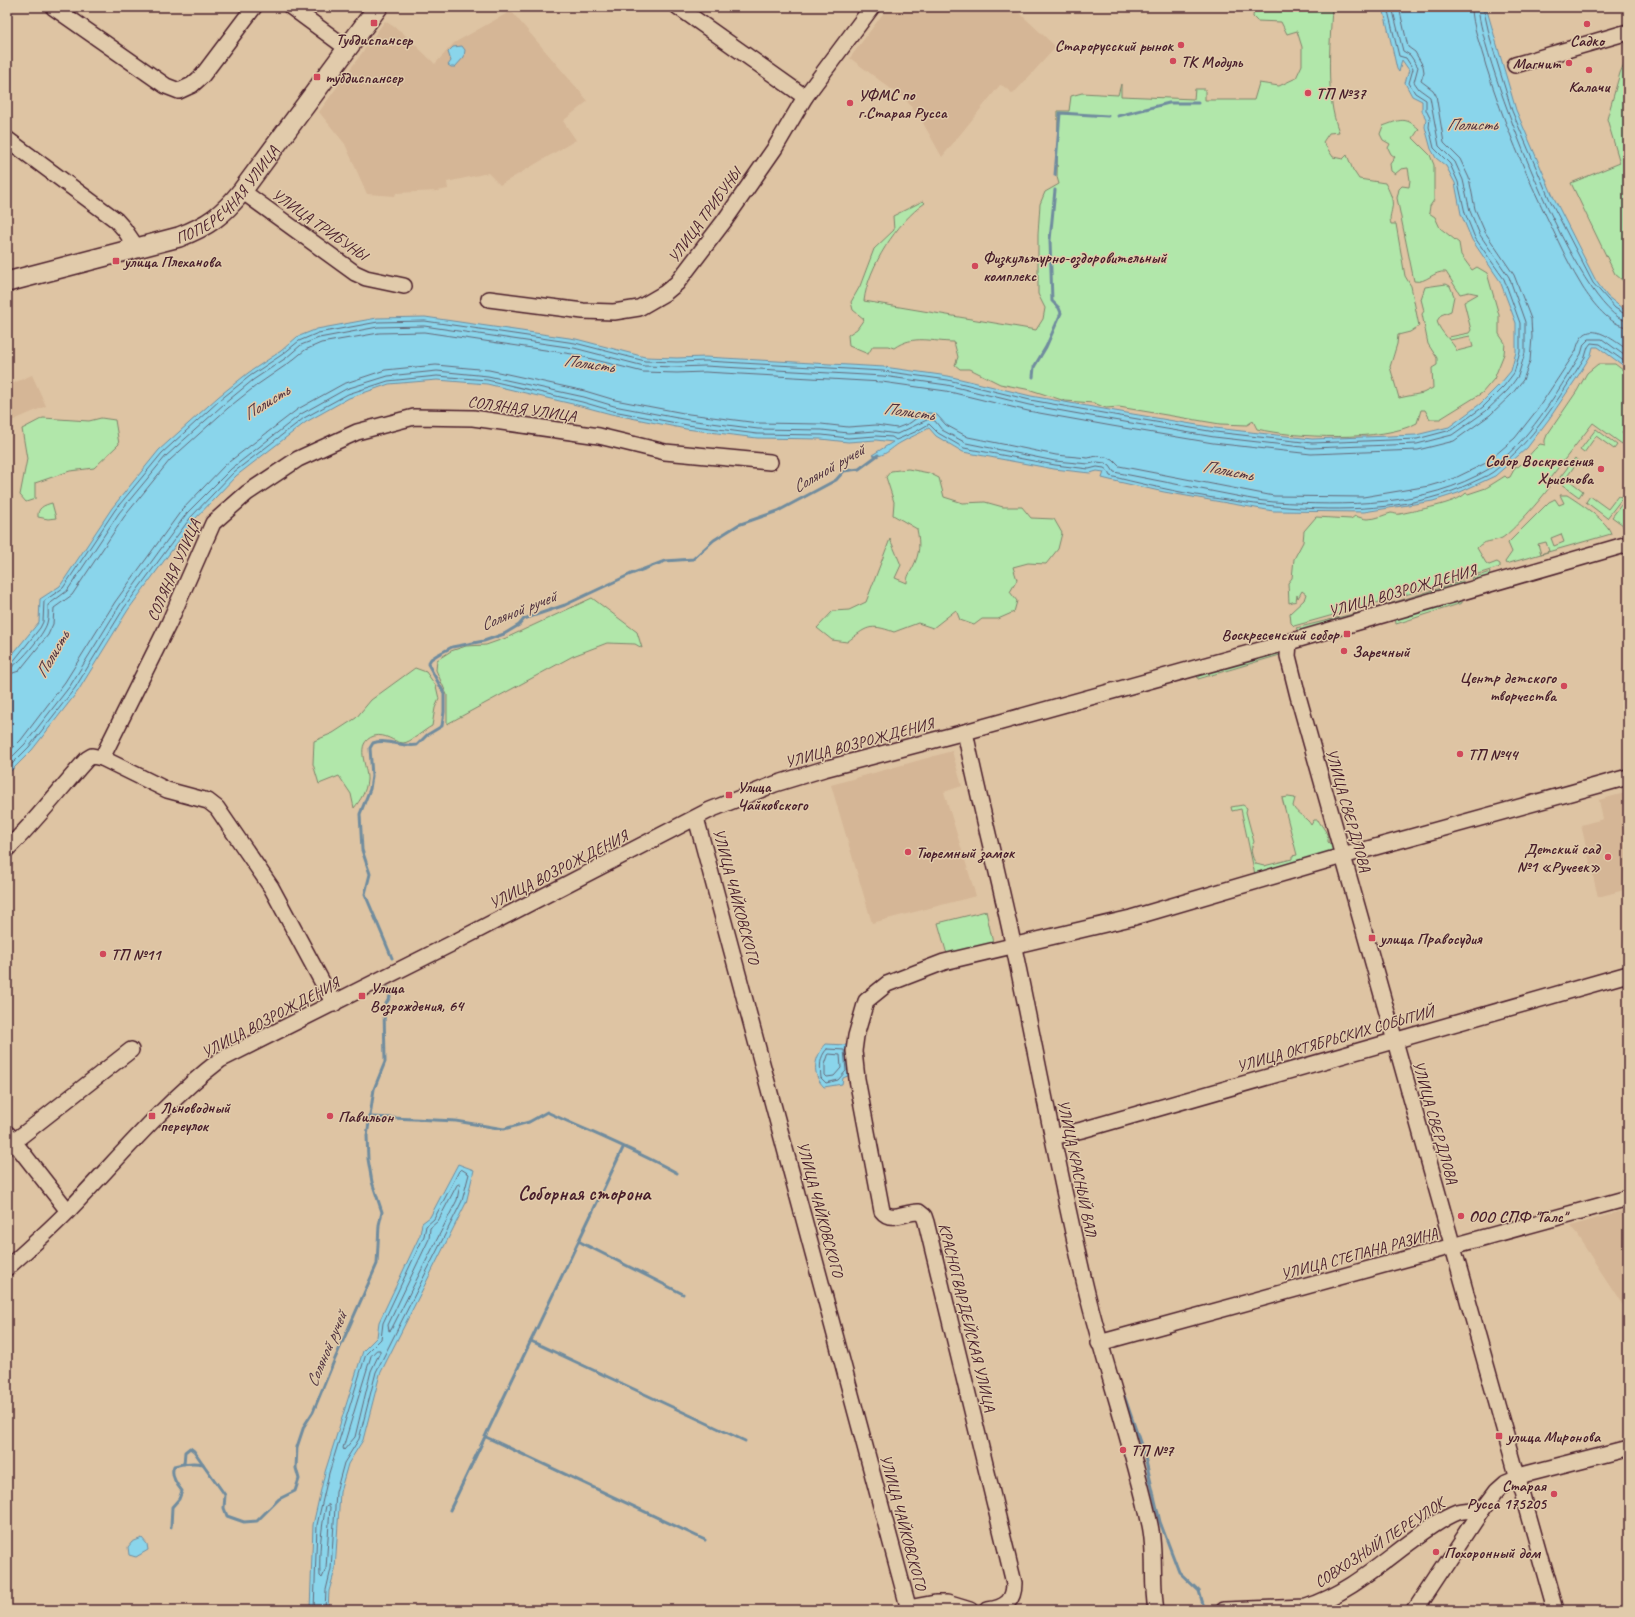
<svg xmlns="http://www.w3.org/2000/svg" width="1635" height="1617" viewBox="0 0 1635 1617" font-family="Caveat,sans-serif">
<rect width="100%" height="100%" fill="#dec4a3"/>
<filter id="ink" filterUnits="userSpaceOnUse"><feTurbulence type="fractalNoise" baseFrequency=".025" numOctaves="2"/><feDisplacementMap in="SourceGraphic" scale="8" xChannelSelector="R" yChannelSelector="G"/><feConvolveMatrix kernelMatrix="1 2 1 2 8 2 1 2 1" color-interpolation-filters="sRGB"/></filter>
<g filter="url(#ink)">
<g fill="#d5b696">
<polygon points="888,7 1013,7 1056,47 1013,94 1003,86 1000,85 942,157 923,123 904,97 903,98 850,58"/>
<polygon points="511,11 588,101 563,121 576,140 500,185 488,173 447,182 448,189 437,191 396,193 395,196 367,194 345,144 319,112 385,21 402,32 435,64 454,43"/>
<polygon points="32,375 46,406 7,423 7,386"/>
<polygon points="952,751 962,786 944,792 976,896 872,923 831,785"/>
<polygon points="1628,792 1628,889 1598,897 1581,825 1603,819 1599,800"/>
<polygon points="1628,1209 1628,1313 1571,1226"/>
</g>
<g fill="#b1e7aa" stroke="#7e836a" fill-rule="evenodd">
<path d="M1254 7H1332C1330 46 1325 95 1339 132L1329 133 1323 142 1333 157 1343 159 1347 155 1353 170 1359 179 1385 183C1389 190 1394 200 1392 208 1391 215 1389 217 1391 224H1396L1405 276 1411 286 1419 326 1410 332 1398 335 1397 344 1390 367 1399 398 1423 393 1433 388 1432 368 1437 365V358L1428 344 1422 314 1424 311 1421 299 1425 287 1446 284 1450 286 1454 296 1451 311 1441 315 1437 321C1440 333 1452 340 1457 351L1473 347 1470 336 1450 340 1449 337 1469 333 1471 330 1464 302 1478 294 1469 292 1460 294 1446 272C1434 270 1426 284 1414 281L1397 198 1399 189 1402 186 1409 187 1410 180 1408 168 1401 169 1395 174 1391 171 1390 164 1395 157 1391 154 1388 148 1390 144 1383 140 1380 134 1383 126C1400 120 1405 116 1419 129L1413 138 1430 155 1434 165V200L1430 206 1429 213 1435 217 1440 228 1459 243 1461 255 1472 270 1477 267 1487 273 1499 315V334L1505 343 1504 354 1494 379 1482 393 1440 419H1430L1425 410H1421L1417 423C1383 442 1294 438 1257 429L1253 421 1247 425 1220 424 1119 407 1106 408 1094 403 1065 401 1031 390 1000 384 970 369H960L955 365 958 357 954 342C932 342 914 334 894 348L888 346H873L868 354 849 346 848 335 857 329 864 319 853 310 851 302 860 286 874 249 894 230 893 216 923 201 925 203C897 222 868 267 864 301L1036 330 1043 319 1045 308 1038 294V234L1040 204 1045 192 1059 184 1057 177 1058 111H1069L1071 96 1082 93 1118 95 1121 84V96L1194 99 1195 89H1205V100H1254L1259 83 1279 86 1296 78 1302 65V47L1297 31 1287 34 1281 22 1257 21 1253 17Z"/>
<polygon points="1627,57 1628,61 1628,285 1615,274 1571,183 1620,163 1607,119 1620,73"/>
<path d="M1598 364H1615L1628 374V428L1626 427 1622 433 1626 438 1622 444 1593 423 1547 482 1549 488C1542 498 1511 533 1502 538 1494 542 1483 540 1477 548L1486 563 1489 565 1497 562 1500 564V567L1468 577 1467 572 1461 574 1462 579 1294 626 1291 623 1290 613 1304 600 1306 594 1302 591 1298 598 1297 595 1296 601 1289 603 1288 583 1292 578 1294 559 1303 542 1304 531 1316 517 1351 519 1355 516C1359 517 1364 519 1367 519 1377 519 1383 515 1391 513 1394 513 1397 515 1400 514 1416 510 1456 504 1466 493L1468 494 1486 488 1505 476 1507 478 1510 477 1516 466 1518 467C1526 460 1532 451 1540 444L1545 445V440L1547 435 1577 391 1587 373Z"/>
<polygon points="43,418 89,421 101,418 115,420 119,444 94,468 70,471 35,483 35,499 26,502 20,495 27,459 22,429"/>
<polygon points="1596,429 1617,445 1614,449 1596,436 1584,453 1580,450"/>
<polygon points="1575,458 1578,461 1566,478 1583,491 1579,497 1557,481"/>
<path d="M908 469 929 473 939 478 944 497 963 503 985 502 1003 507H1022L1031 518 1054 519 1062 533 1058 549 1046 564 1028 563 1013 567 1017 580 1010 592 1017 601 1014 612 998 619H982L974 625 960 620 956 610 933 628 918 623 894 632C869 623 867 627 847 642L832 640 817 628 833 611 849 610 866 602 890 539 901 565 895 578 907 583C907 576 910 573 913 567 920 553 920 544 917 529L893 515 894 502 886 477 891 471Z"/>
<path d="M1560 495H1567C1578 502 1609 522 1611 534L1506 564 1505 562 1512 552 1508 543 1549 502 1555 499 1559 505 1564 503ZM1561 534 1564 542 1554 546 1551 538ZM1546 542 1549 551 1541 554 1538 544Z"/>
<polygon points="1623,495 1624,496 1607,518 1586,502 1590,496 1608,509 1618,496 1621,497"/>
<polygon points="1628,496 1628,509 1625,514 1628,520 1628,529 1624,531 1623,525 1612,517"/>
<path d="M52 503 56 518 48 519 38 517C37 508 44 505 52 503Z"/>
<polygon points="1490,572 1488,578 1474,582 1472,578"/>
<polygon points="1463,581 1464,585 1300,633 1296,628 1369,610"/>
<polygon points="592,598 637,632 642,648 635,644 607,643 573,656 447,724 447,695 436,670 437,660 451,651 466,646 486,645 506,638"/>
<polygon points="1462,598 1462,603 1396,624 1395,617"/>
<polygon points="1276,652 1280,653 1280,655 1198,679 1197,673"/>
<path d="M415 668 426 672 436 686 439 699 435 708 432 726C424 730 410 743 403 743 393 742 386 733 374 736 353 743 368 767 367 780 366 792 361 799 354 808L351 794 339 776 319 784 313 764 314 741 333 733 356 718 371 700Z"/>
<path d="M1288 797 1295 798 1293 806C1297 815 1307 817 1311 825L1314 820H1318C1322 827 1329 833 1328 842L1334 847 1335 851 1256 879 1241 809 1232 811 1231 807 1243 805 1247 808 1246 812 1254 842C1249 849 1252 857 1256 864L1264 866 1292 859V856L1297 855 1282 798Z"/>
<polygon points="986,911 993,943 948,954 946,951 938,923"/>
</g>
<g fill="#8ad5eb" stroke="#708c9e">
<path d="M1383 7H1486L1516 110 1553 196 1596 281 1607 296 1628 313V369L1598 347H1593L1591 355 1576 379 1549 419 1527 448 1495 476 1458 493 1433 501 1364 512 1273 511 1164 492 1110 480 1102 478 1104 472 1097 471 1090 473 1054 469 963 452 936 436 929 428C919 434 910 437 900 443 891 448 883 459 872 455L893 442 876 440 848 442 821 439 757 438 686 429 611 414 581 406 487 384 437 380 389 384 349 398 306 422 236 476 194 520 128 610 78 691 32 750 7 775V661L39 622 40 599 60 586 112 508 159 450 218 397 248 373 281 351 297 337 317 329 377 318 425 317 576 339 645 357 677 358 705 357 884 367 948 376 1031 396 1115 411 1215 428 1312 439 1416 435 1449 427 1480 404 1501 383 1511 371 1516 352V323L1500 281 1472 240 1461 214 1455 183 1446 166 1436 158 1431 149 1425 127 1426 119 1422 111V101L1412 96 1405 83 1409 70 1402 60 1399 72 1397 69Z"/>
<polygon points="462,46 465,50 464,57 455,67 451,67 448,65 451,61 448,52 453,47"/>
<path d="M826 1044 846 1045 849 1051 850 1075 843 1078 842 1084 824 1087C811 1074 814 1057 826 1044Z"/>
<polygon points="458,1164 474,1170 466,1203 380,1374 363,1440 348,1464 340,1492 335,1570 329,1591 328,1610 310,1610 313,1525 325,1472 363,1351 377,1337 379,1322 420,1235 422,1223 430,1217"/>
<polygon points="142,1538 147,1544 148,1550 136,1557 129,1555 128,1547 132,1542"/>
</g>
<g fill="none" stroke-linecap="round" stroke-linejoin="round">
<g stroke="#646878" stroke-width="1">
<path d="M1472 7C1472 26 1481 47 1486 66 1504 123 1525 173 1551 226 1561 247 1571 269 1583 288 1592 302 1610 326 1628 327"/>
<path d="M1478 7C1480 55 1580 318 1628 321"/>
<polyline points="1483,7 1491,42 1512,111 1549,198 1593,283 1615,308 1628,316"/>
<polyline points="7,664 12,663 40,628 43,622 44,601 63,588 115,510 162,453 220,400 250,376 283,354 299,341 318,333 378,322 425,321 575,343 645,361 677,362 706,361 883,371 948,380 1030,400 1114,415 1215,432 1312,443 1417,439 1451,430 1483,407 1504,386 1514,373 1520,352 1520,323 1504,279 1475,238 1465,213 1458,182 1450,164 1434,148 1429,127 1430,118 1426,110 1426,100 1415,93 1409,83 1413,69 1406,58 1399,56 1387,7"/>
<path d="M7 669C16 669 45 633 47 623 49 617 48 611 48 605L67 591 119 513 166 456 224 404 253 380 286 358 301 345 319 338 378 327 424 326 574 348 644 366 677 367 705 366 883 376 947 385 1029 405 1113 420 1214 437 1311 448 1417 444 1452 435 1486 411 1508 390 1518 376 1525 353V322L1509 277 1480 235 1470 211 1463 180 1455 162 1439 146 1430 97 1419 89 1414 82 1418 67 1410 55 1403 51 1392 7"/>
<polyline points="7,675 19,671 48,635 53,624 54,608 72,595 124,517 170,460 228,408 257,385 289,363 305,350 321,343 379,333 424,332 572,354 643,372 677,373 705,372 882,382 946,391 1028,411 1112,426 1213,443 1311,454 1418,450 1454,441 1490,415 1512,394 1523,380 1530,361 1532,337 1531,319 1514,275 1485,232 1475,209 1469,178 1460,159 1444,143 1436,95 1433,90 1421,81 1424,72 1423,66 1415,52 1408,47 1399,7"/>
<path d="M7 754 21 740 65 682 115 602 181 511 225 465 298 409 343 384 385 370 436 365 489 370 585 391 615 400 689 414 758 423 821 424 848 427 876 425 897 428 910 423 922 414 930 413 937 415 946 425 968 437 1056 455 1088 458 1097 456 1106 457 1113 460 1119 466 1274 496 1363 497 1429 486 1453 479 1486 463 1515 438 1537 410 1576 351C1584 315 1610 338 1628 350"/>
<path d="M7 762 25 744 70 686 120 605 187 513 231 469 301 414 346 389 388 376 437 371 488 376 584 397 614 406 688 420 758 429 822 430 848 433 876 431 897 434 929 419 935 421 942 430 966 443 1055 461 1089 464 1097 462 1105 463 1110 466 1114 472C1150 479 1185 486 1221 493 1238 496 1257 501 1274 502 1345 506 1426 507 1489 469 1527 445 1557 392 1581 354L1584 344 1589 339H1602L1628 358"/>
<path d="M7 769 29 747 75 688 124 608 191 517 234 472 304 418 348 394 388 381 417 378 437 376 487 380 582 402 613 411 687 425 757 434 822 435 848 438 876 436 892 437 896 440 915 432 929 424 938 433 964 448 1055 465 1089 469 1097 467 1104 468 1107 470 1110 476C1212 502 1371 531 1469 484 1477 480 1486 477 1493 472 1533 442 1559 398 1585 357L1588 347 1591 343 1600 344 1628 364"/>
<path d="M827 1049 844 1050 846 1071 838 1080 826 1083 821 1078C820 1067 819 1057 827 1049Z"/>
<polygon points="829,1054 840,1055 841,1068 834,1076 827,1077 825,1075 825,1065"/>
<polygon points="460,1184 457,1200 391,1330 389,1331 388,1325 429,1239 430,1228 438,1221 457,1185"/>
<polygon points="377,1350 380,1350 380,1352 371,1371 355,1437 344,1450 343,1448 371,1356"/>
<path d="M329 1505 330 1507 326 1569 322 1578 320 1576C319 1552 321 1529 326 1506Z"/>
<polyline points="314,1610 317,1525 329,1473 366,1354 381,1339 383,1323 424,1236 426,1226 434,1219 459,1171 461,1169 469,1174 462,1201 376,1372 359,1439 344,1463 336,1492 331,1569 326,1590 325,1610"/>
</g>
<g stroke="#708c9e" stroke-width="3">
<polyline points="1118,116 1169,103 1198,103"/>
<polyline points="1055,175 1060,113 1108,116"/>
<polyline points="1033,377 1034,367 1046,347 1061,313 1059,308 1052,301 1050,240 1055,190"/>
<path d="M392 958 365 894 370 874 362 850 360 814 370 789 372 776 370 748 373 743C388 738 402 748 417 745L427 735 442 726 444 712V693L428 664 431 659 437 655 452 647 484 641 504 634 519 625 524 619 565 605 631 574 665 561 693 559 714 540 738 525 778 511 836 480 844 471 859 469 878 455"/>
<path d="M371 1117 456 1121 504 1129 529 1122 547 1112C590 1132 635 1150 677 1173"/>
<polyline points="580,1242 683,1294"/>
<polyline points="531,1341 745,1441"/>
<polyline points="1125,1398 1145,1457 1160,1522 1179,1572 1199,1591 1203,1604"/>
<polyline points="486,1437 705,1540"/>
<polyline points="184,1464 185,1452 190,1448 194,1451 203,1464"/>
<polyline points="450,1510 623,1148"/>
<path d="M171 1527 172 1507 179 1499 182 1491C176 1484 170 1475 174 1466 184 1463 193 1462 203 1464L225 1495 224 1508 227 1516 244 1522 257 1521 279 1499 295 1491 299 1479 296 1468 297 1447 304 1426 313 1412 334 1361 377 1264 379 1225 382 1212 372 1182 368 1159 367 1136 374 1089 385 1062 384 1007 390 997 388 988"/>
</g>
<g stroke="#4a1f2b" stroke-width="18">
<g id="minor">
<polyline points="53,7 166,86 179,91 192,85 202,76 254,7"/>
<polyline points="291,7 348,49"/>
<polyline points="678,7 805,97"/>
<polyline points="1515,65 1628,32"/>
<polyline points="7,139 116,220 124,229 137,248"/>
<polyline points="242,191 355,273 366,278 404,286"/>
<polyline points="489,299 583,311 614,312 639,308 665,293 677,283 725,220 775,148 805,97 872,7"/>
<polyline points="1289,642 1288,656 1298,696 1555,1610"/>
<path d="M965 732C980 805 999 876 1014 948 1038 1062 1059 1176 1086 1289 1105 1368 1133 1445 1150 1525 1156 1553 1151 1582 1156 1610"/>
<polyline points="102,758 167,790 208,801 217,808 271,887 334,1004"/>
<polyline points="696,818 909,1610"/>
<path d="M7 849C36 821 60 789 87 759L92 756 102 758 169 623 213 523 247 493 298 459 357 432 414 417 473 418 599 436 665 452 770 462"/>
<polyline points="8,1134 68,1211"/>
<polyline points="1053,1137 1082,1130 1628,974"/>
<polyline points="7,1147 131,1050"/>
<path d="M7 1268C28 1249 50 1230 69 1210 118 1159 164 1103 220 1060L453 943 710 810 775 784 824 769 965 732 1289 642 1628 544"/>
<polyline points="1099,1343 1628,1198"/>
<polyline points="908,1608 935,1603 947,1603 970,1610"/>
<path d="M988 1610C1006 1607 1014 1601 1014 1583L926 1222 924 1216 919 1212C906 1211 891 1223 882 1211L857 1079 854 1051 856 1036 866 1001 887 984 944 962 1131 918 1332 859 1628 777"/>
<path d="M1224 1610 1306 1607C1345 1595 1377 1567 1409 1543 1424 1532 1440 1519 1458 1512 1465 1510 1475 1510 1482 1510"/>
<polyline points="1416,1610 1482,1510 1497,1490 1506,1482 1526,1474 1628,1448"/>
</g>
</g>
<g stroke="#4a1f2b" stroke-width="22">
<g id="major">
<path id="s1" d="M7 282 179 237C208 226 223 215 242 191L378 7"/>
</g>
</g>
<use href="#minor" stroke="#e1cbab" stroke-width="15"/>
<use href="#major" stroke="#e1cbab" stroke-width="19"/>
</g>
</g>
<g fill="#d1495b" stroke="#e1cbab" stroke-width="1.5">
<rect x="370" y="19" width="8" height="8" rx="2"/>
<circle cx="1587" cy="24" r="4"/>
<circle cx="1181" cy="45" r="4"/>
<circle cx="1173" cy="61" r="4"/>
<circle cx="1569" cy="63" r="4"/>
<circle cx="1589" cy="70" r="4"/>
<rect x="313" y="73" width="8" height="8" rx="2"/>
<circle cx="1308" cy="93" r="4"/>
<circle cx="850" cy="103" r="4"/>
<rect x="112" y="257" width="8" height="8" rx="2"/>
<circle cx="975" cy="266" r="4"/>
<circle cx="1601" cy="469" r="4"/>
<rect x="1343" y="630" width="8" height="8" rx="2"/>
<circle cx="1344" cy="651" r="4"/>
<circle cx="1564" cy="686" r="4"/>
<circle cx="1460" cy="754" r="4"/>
<rect x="725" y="791" width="8" height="8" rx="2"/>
<circle cx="908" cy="852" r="4"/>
<circle cx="1608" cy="857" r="4"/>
<rect x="1368" y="934" width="8" height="8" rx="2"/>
<circle cx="103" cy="954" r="4"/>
<rect x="358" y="992" width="8" height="8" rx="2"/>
<rect x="148" y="1112" width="8" height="8" rx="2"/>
<circle cx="330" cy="1116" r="4"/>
<circle cx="1461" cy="1216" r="4"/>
<rect x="1495" y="1432" width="8" height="8" rx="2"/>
<circle cx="1123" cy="1450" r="4"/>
<circle cx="1554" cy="1494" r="4"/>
<circle cx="1436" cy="1552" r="4"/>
</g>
<g text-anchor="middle" stroke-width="3" stroke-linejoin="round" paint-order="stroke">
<g font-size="16" font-weight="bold" fill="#4a1f2b" stroke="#e1cbab" text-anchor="start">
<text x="374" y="45" text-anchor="middle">Тубдиспансер</text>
<text x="1587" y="46" text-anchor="middle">Садко</text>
<text x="1173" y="51" text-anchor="end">Старорусский рынок</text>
<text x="1181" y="67">ТК Модуль</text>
<text x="1561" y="69" text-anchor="end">Магнит</text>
<text x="325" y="83">тубдиспансер</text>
<text x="1589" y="92" text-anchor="middle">Калачи</text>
<text x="1316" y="99">ТП №37</text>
<text x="858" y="100">УФМС по<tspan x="858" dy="18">г.Старая Русса</tspan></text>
<text x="983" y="263">Физкультурно-оздоровительный<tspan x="983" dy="18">комплекс</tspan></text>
<text x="124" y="267">улица Плеханова</text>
<text x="1593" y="466" text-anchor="end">Собор Воскресения<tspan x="1593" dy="18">Христова</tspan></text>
<text x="1339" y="640" text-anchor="end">Воскресенский собор</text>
<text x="1352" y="657">Заречный</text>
<text x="1556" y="683" text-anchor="end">Центр детского<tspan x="1556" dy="18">творчества</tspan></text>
<text x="1468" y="760">ТП №44</text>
<text x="737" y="792">Улица<tspan x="737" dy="18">Чайковского</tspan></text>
<text x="1600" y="854" text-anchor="end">Детский сад<tspan x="1600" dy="18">№1 «Ручеек»</tspan></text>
<text x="916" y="858">Тюремный замок</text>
<text x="1380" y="944">улица Правосудия</text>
<text x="111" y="960">ТП №11</text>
<text x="370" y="993">Улица<tspan x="370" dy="18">Возрождения, 64</tspan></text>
<text x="160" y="1113">Льноводный<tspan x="160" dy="18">переулок</tspan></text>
<text x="338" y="1122">Павильон</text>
<text x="1469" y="1222">ООО СПФ "Галс"</text>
<text x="1507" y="1442">улица Миронова</text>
<text x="1131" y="1456">ТП №7</text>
<text x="1546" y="1491" text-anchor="end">Старая<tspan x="1546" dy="18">Русса 175205</tspan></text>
<text x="1444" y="1558">Похоронный дом</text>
</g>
<g font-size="16" fill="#4a1f2b" stroke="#e1cbab">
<text dy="6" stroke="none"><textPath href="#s1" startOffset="243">ПОПЕРЕЧНАЯ УЛИЦА</textPath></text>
<text transform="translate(704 215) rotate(-54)" y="6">УЛИЦА ТРИБУНЫ</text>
<text transform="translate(320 224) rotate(35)" y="6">УЛИЦА ТРИБУНЫ</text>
<text transform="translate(522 408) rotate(8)" y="6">СОЛЯНАЯ УЛИЦА</text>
<text transform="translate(173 570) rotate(-66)" y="6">СОЛЯНАЯ УЛИЦА</text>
<text transform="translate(1402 590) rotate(-16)" y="6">УЛИЦА ВОЗРОЖДЕНИЯ</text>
<text transform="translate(859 742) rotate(-15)" y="6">УЛИЦА ВОЗРОЖДЕНИЯ</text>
<text transform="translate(1349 810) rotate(74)" y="6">УЛИЦА СВЕРДЛОВА</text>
<text transform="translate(558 869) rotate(-27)" y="6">УЛИЦА ВОЗРОЖДЕНИЯ</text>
<text transform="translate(737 896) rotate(75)" y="6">УЛИЦА ЧАЙКОВСКОГО</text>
<text transform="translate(270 1017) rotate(-28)" y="6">УЛИЦА ВОЗРОЖДЕНИЯ</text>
<text transform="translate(1335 1038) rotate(-16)" y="6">УЛИЦА ОКТЯБРЬСКИХ СОБЫТИЙ</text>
<text transform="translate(1436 1122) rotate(74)" y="6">УЛИЦА СВЕРДЛОВА</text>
<text transform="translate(1078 1168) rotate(78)" y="6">УЛИЦА КРАСНЫЙ ВАЛ</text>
<text transform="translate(821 1209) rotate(75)" y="6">УЛИЦА ЧАЙКОВСКОГО</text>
<text transform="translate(1359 1253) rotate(-15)" y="6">УЛИЦА СТЕПАНА РАЗИНА</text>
<text transform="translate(968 1317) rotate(76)" y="6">КРАСНОГВАРДЕЙСКАЯ УЛИЦА</text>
<text transform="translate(904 1522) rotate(75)" y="6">УЛИЦА ЧАЙКОВСКОГО</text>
<text transform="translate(1379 1542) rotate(-33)" y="6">СОВХОЗНЫЙ ПЕРЕУЛОК</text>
</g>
<g font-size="17" font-style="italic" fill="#50313e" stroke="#e1cbab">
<text x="1472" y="130">Полисть</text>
<text transform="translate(589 363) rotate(8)" y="6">Полисть</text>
<text transform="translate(266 402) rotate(-32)" y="6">Полисть</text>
<text transform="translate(909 411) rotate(8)" y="6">Полисть</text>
<text transform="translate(828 468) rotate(-30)" y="6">Соляной ручей</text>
<text transform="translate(1228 470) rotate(11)" y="6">Полисть</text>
<text transform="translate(518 610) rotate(-22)" y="6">Соляной ручей</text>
<text transform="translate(52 654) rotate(-60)" y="6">Полисть</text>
<text transform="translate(326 1349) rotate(-67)" y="6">Соляной ручей</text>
</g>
<g font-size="20" font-weight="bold" fill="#4a1f2b" stroke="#e1cbab">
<text x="584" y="1200">Соборная сторона</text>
</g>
</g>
<rect width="1635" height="1617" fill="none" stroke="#e1cbab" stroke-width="24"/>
<rect x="12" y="12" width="1611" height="1593" fill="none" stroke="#4a1f2b" stroke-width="1.5" filter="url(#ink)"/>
</svg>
